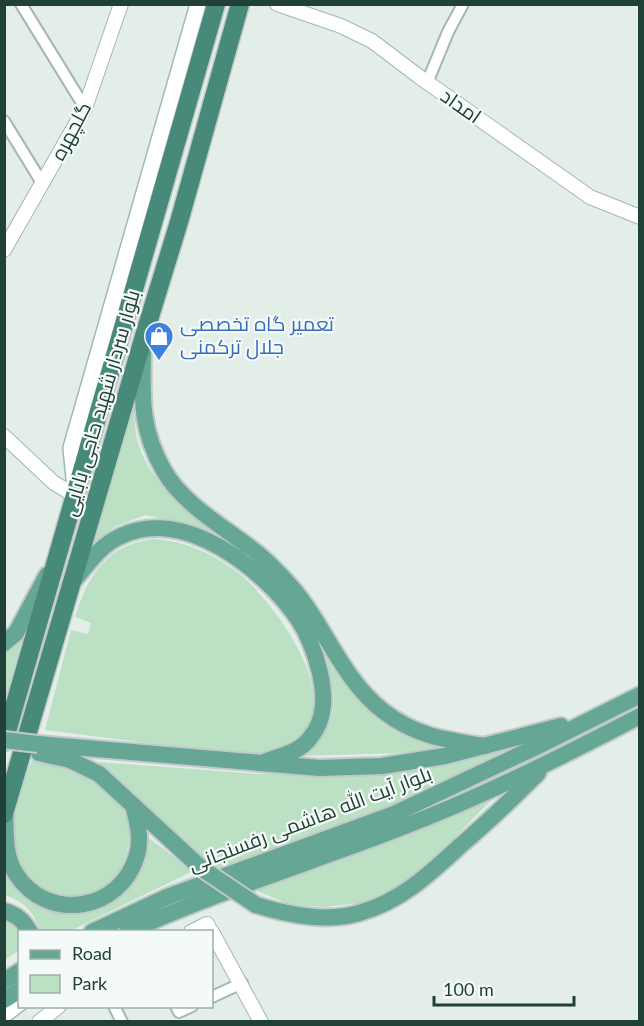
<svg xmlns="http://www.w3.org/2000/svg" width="644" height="1026" viewBox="0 0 644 1026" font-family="Lato,Cairo,sans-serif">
<rect width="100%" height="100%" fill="#e3eee9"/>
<g fill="#bbe0c4">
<path d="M133 401C135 414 134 430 138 443 152 489 196 516 232 545L183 523 145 515 114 527 92 544Z"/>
<path d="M153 539C185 541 211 553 237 572 250 581 259 593 269 605 312 658 352 746 248 756L45 730 71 630 88 634 91 623 75 617C88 576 106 545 153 539Z"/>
<polygon points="33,606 5,738 5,647"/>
<path d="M317 637C342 679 361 719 409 738 419 742 430 745 440 748L396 753 300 756C306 751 313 747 318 741 347 712 329 669 317 637Z"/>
<polygon points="536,736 513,757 218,878 135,804 99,762 258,774 383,772"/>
<path d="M33 758C45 761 82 767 90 774 97 779 121 804 124 811 136 834 126 874 104 890 68 916 19 886 11 845 5 814 22 786 33 758Z"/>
<polygon points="501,790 425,868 384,895 361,903 325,907 290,905 251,888"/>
<path d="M146 836 193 871 70 931 40 932C35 912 23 901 5 895L4 864 36 903 52 910 86 912 102 906Z"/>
<path d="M4 918C18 927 21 933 19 950L5 960Z"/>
</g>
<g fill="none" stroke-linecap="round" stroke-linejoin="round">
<g stroke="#a5b7b0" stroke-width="14">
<g id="minor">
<polyline points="21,4 85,108"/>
<polyline points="427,83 448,32 463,4"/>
<polyline points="4,121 42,183"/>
<polyline points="212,997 242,983"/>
<polyline points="114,1006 122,1022"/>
<polyline points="176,1006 179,1012 192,1006"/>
</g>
</g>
<g stroke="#a5b7b0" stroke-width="16">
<g id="tertiary">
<polyline points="277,4 341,26 372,41 421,78 590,197 640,217"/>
<polyline points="4,250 85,108 121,4"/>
<polyline points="4,436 54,483 76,496"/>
<polyline points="191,932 207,924 211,932"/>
<polyline points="212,932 261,1022"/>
<polyline points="39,1022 59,1006"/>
</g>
</g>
<g stroke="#a1bbb1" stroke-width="18">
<g id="secondary">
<polyline points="75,488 71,448 198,4"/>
<polyline points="4,1015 20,1003"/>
</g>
</g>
<g stroke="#c1cac7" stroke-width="20">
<g id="primary">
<path d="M143 352C142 398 140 429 164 471 183 504 222 526 252 549 264 558 275 569 285 580 323 619 339 677 383 711 415 736 445 740 484 746"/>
<path d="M72 583C87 565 100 545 121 536 184 506 264 569 298 619 308 634 316 656 320 673 325 696 326 719 310 738 300 752 281 756 266 761"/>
<polyline points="4,643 16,633 47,575"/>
<polyline points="38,744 320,768 382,766 445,756 561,726"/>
<polyline points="39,753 70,760 99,774 201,868"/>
<path d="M5 811C6 832 4 856 16 874 47 923 121 912 137 855 142 839 137 821 133 805"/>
<path d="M256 905C288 915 326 923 359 913 400 902 431 873 461 845 488 822 513 798 538 773"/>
<path d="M4 911C17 915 23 920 30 932"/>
<polyline points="92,932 167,897 394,814 536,747 640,695"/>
<path d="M127 932C216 892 309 863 400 828 482 797 561 757 640 716"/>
<polyline points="4,981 20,971"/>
<polyline points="4,1000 20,990"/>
</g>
</g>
<g stroke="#c1cac7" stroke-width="21">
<g id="trunk">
<polyline points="4,742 216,4"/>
<polyline points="4,814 144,336 179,222 240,4"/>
</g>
</g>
<use href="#minor" stroke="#fff" stroke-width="10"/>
<use href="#tertiary" stroke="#fff" stroke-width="14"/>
<use href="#secondary" stroke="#fff" stroke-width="15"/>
<use href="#primary" stroke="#65a694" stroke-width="16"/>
<use href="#trunk" stroke="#488a7a" stroke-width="18"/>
<g stroke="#c1cac7" stroke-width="20" stroke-linecap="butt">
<g id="primary-bridge">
<polyline points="4,740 38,744"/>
<polyline points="201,868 256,905"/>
</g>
</g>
<use href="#primary-bridge" stroke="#65a694" stroke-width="16"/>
</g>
<defs>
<g id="shop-pin" transform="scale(1.5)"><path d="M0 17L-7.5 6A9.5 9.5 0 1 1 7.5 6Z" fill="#3f7fe0" stroke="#f4faf7"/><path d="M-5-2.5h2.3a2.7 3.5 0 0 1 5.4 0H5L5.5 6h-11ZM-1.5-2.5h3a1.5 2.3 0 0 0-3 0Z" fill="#fff"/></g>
</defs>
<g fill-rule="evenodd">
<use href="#shop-pin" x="159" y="336"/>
</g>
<g text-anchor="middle" stroke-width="4.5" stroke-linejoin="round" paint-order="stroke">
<g font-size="20" fill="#214138" stroke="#f4faf7">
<text transform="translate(461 106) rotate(35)" y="7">امداد</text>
<text transform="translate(71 131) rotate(-62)" y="7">گلچهره</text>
<text transform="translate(101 403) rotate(-74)" y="7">بلوار سردار شهید حاجی بابایی</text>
<text transform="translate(310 819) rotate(-21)" y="7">بلوار آیت الله هاشمی رفسنجانی</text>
</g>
<g font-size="20" fill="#366cbe" stroke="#f4faf7" text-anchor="start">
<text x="180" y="331">تعمیر گاه تخصصی<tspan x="180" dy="23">جلال ترکمنی</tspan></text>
</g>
</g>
<rect width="644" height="1026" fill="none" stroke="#214138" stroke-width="12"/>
<rect x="18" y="930" width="195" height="78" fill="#f4faf7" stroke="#a0b0ab" stroke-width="1.5"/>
<rect x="30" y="950" width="30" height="9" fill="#65a694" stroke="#a0b0ab" stroke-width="1.5"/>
<text x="72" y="960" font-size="18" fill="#214138">Road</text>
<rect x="30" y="975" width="30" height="18" fill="#bbe0c4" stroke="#a0b0ab" stroke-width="1.5"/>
<text x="72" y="990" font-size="18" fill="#214138">Park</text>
<path d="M434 996v9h140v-9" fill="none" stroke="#214138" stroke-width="3"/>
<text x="443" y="996" font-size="18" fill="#214138" stroke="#f4faf7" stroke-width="4.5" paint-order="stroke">100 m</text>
</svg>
